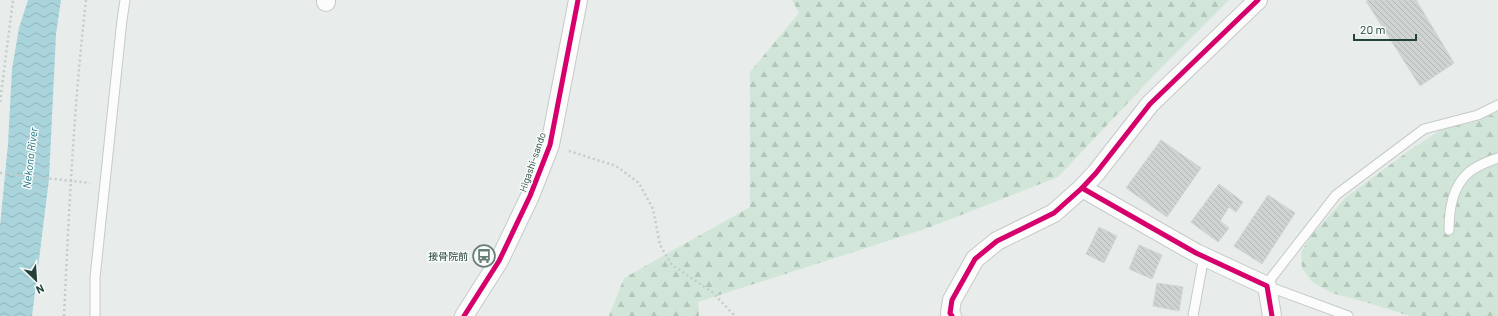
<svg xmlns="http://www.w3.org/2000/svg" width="1498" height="316" viewBox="0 0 1498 316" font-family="Barlow,'Noto Sans JP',sans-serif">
<defs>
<pattern id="forest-firs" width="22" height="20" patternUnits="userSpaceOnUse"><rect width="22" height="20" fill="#d1e6d8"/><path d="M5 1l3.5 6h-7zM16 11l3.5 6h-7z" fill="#b3c6ba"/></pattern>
<pattern id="water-waves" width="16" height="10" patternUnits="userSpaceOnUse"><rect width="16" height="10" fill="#a9d4db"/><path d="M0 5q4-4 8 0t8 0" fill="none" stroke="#91b7bd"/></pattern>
<pattern id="building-back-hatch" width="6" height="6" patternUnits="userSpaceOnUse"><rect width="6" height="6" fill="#cfd4d2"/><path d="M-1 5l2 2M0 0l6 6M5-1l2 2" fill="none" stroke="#b2b7b5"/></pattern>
</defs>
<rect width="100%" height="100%" fill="#e8edeb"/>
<g fill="url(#forest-firs)">
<polygon points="792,0 1229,0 1157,72 1058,177 928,228 698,302 699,316 609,316 624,278 750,207 750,72 799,13"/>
<polygon points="1498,112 1498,316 1410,316 1372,304 1332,293 1312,282 1302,268 1301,252 1311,236 1345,198 1410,150 1440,130 1478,121"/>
</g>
<polygon fill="url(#water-waves)" points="28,0 61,0 56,34 49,179 32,316 0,316 0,226 8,144 12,69 19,28"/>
<g fill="url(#building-back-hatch)" stroke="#d1d6d4">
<polygon points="1368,0 1416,0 1454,63 1420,86 1366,1"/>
<polygon points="1161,140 1201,168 1167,217 1126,188"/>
<polygon points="1219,184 1243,202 1236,212 1229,207 1220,221 1229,228 1218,242 1191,222"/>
<polygon points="1268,195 1295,213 1262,264 1234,246"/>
<polygon points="1099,227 1117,236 1104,263 1086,254"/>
<polygon points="1139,245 1162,255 1152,279 1129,269"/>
<polygon points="1157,283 1183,287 1179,311 1153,306"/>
</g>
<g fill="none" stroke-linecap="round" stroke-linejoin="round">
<g stroke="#c5cac8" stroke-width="11">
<g id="service">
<path d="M1449 230C1449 211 1452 188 1467 174 1475 166 1487 162 1498 158"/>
<polyline points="95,316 95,278 122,20 125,0"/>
<polyline points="1193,316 1204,256"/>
<polyline points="1348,316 1267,286 1272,277 1336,195 1424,129 1478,115 1498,105"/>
</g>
</g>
<g stroke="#c5cac8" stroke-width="20">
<g id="minor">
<polyline points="1258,0 1150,104 1096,173 1082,188 1196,253 1267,286 1272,316"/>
<polyline points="326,2 326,0"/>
<polyline points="464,316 499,261 530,196 550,145 578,0"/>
<polyline points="952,316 950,313 952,300 975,259 997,241 1054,213 1082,188"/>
</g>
</g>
<g stroke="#c3ccca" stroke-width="2.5" stroke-dasharray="2 3" stroke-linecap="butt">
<polyline points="0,102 13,0"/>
<polyline points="569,151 616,166 639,183 653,209 660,245 672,265 712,292 735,316"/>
<polyline points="0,173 90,183"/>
<path d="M64 316C69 210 74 105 86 0"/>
</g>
<use href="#service" stroke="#fcfcfc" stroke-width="9"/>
<use href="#minor" stroke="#fcfcfc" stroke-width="18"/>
<g stroke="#f7fbf9" stroke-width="8">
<g id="cycleway">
<polyline points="1258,0 1150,104 1096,173 1082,188 1196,253 1267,286 1272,316"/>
<polyline points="464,316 499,261 530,196 550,145 578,0"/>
<polyline points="952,316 950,313 952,300 975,259 997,241 1054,213 1082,188"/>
</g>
</g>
<use href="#cycleway" stroke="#d6006c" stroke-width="5"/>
</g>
<defs>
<g id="bus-ring" transform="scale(1.15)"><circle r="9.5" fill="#f7fbf9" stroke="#697e78" stroke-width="1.5"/><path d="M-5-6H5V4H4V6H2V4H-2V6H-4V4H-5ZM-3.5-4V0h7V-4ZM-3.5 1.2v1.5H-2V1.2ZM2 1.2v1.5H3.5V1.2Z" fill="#697e78"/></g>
</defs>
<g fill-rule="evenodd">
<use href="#bus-ring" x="484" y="256"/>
</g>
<g text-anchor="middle" stroke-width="3" stroke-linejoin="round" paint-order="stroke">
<g font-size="10" fill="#24423a" stroke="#f7fbf9">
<text transform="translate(532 162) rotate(-71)" y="4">Higashi-sando</text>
</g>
<g font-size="10" fill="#24423a" stroke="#f7fbf9" text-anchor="end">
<text x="468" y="260">接骨院前</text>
</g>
<g font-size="11" font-style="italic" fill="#1c6f80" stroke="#f7fbf9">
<text transform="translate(30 158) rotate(-83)" y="4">Nekona River</text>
</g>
</g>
<g transform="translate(36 280) rotate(155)" stroke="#f7fbf9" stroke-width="3" paint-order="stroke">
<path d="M0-3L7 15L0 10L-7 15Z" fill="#24423a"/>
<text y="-6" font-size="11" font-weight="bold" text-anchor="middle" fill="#24423a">N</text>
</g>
<path d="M1354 34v6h62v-6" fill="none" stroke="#24423a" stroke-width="2"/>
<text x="1360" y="34" font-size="12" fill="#24423a" stroke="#f7fbf9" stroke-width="3" paint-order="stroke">20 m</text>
</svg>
